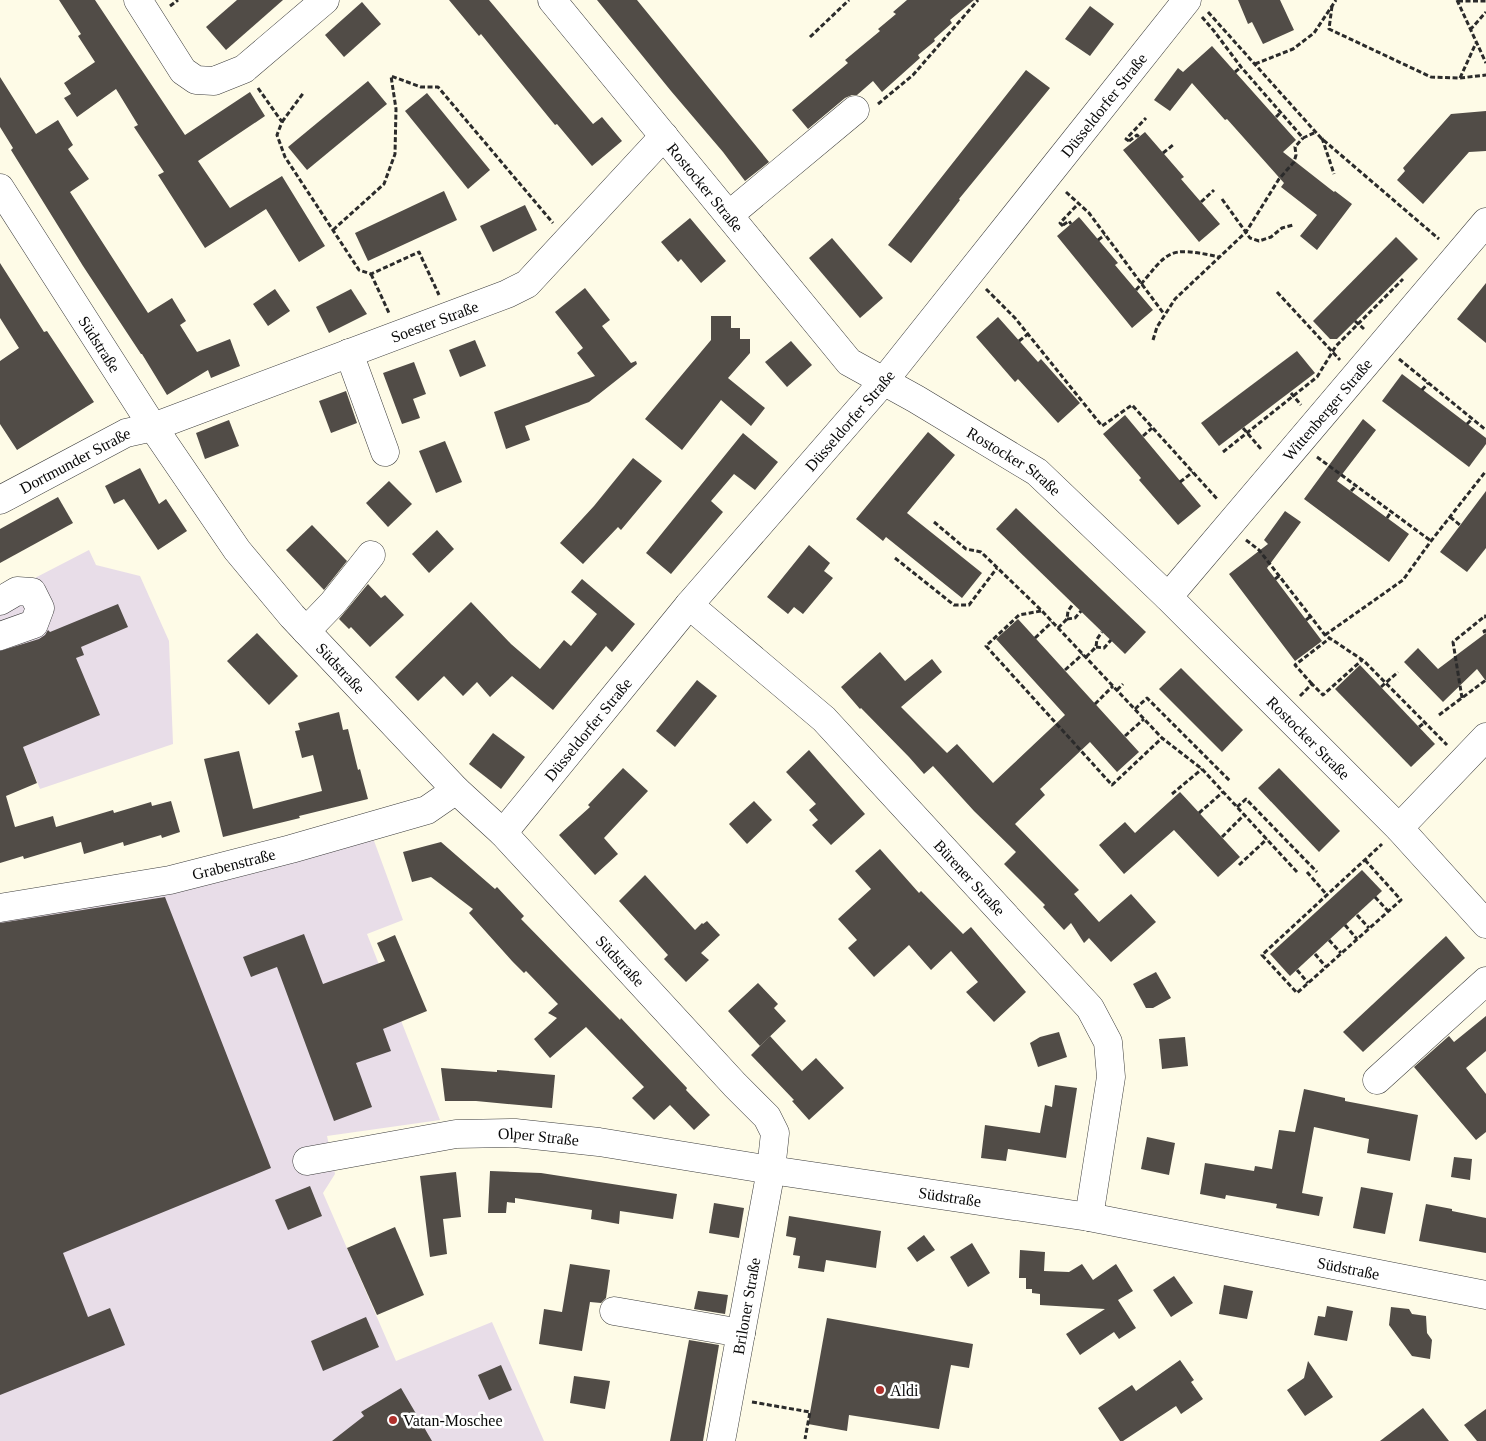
<svg xmlns="http://www.w3.org/2000/svg" width="1486" height="1441" viewBox="0 0 1486 1441" font-family="Georgia,serif">
<rect width="100%" height="100%" fill="#fefbe7"/>
<g fill="#e8dde8">
<polygon points="89,550 96,565 140,576 169,641 173,744 40,789 0,691 0,596"/>
<polygon points="373,838 403,920 367,934 440,1120 327,1136 335,1174 323,1193 396,1361 492,1322 544,1441 0,1441 0,921"/>
</g>
<g fill="#514c47">
<polygon points="59,0 95,0 185,135 250,92 265,116 198,161 230,208 282,176 325,246 299,262 266,209 205,248 158,175 164,172 134,127 138,125 116,89 77,117 64,98 71,94 64,83 95,62 78,36 81,34"/>
<polygon points="237,0 283,0 226,50 206,27"/>
<polygon points="449,0 489,0 593,124 602,117 622,141 592,166 557,124 555,125 481,34 479,36"/>
<polygon points="597,0 637,0 769,162 745,181 723,152 671,91"/>
<polygon points="907,0 974,0 950,20 952,23 934,39 935,41 918,55 920,58 882,92 873,81 857,95 852,95 845,98 808,129 792,110 848,63 845,60 880,31 878,29 896,14 893,12"/>
<polygon points="1238,0 1280,0 1294,30 1263,44 1252,22 1248,24"/>
<polygon points="362,2 381,24 344,57 325,35"/>
<polygon points="1090,6 1114,24 1090,56 1065,39"/>
<polygon points="1212,46 1296,140 1283,152 1334,192 1335,191 1352,204 1317,250 1300,236 1317,215 1281,187 1284,183 1227,119 1225,120 1192,83 1170,111 1154,100 1178,68 1183,72"/>
<polygon points="1026,70 1050,88 959,199 960,200 911,263 888,245"/>
<polygon points="0,77 36,134 58,120 73,145 68,149 89,179 70,192 148,313 172,298 186,321 180,325 197,352 230,339 240,366 211,378 208,370 167,395 142,354 141,354 83,266 11,150 13,148 0,127"/>
<polygon points="368,81 387,104 307,170 288,147"/>
<polygon points="427,93 490,170 468,189 405,111"/>
<polygon points="1486,111 1486,151 1469,152 1423,204 1397,180 1405,171 1403,168 1451,114"/>
<polygon points="1145,132 1184,177 1181,179 1220,224 1199,242 1123,150"/>
<polygon points="444,191 457,220 368,261 355,233"/>
<polygon points="525,205 537,230 493,252 480,226"/>
<polygon points="1079,217 1118,263 1115,265 1153,310 1132,328 1057,236"/>
<polygon points="690,218 726,261 701,283 681,259 678,262 661,242"/>
<polygon points="1396,237 1418,259 1337,339 1330,339 1313,321"/>
<polygon points="832,238 883,298 860,318 809,258"/>
<polygon points="0,263 44,332 47,331 94,402 17,450 0,424 0,361 19,348 0,318"/>
<polygon points="1486,283 1486,343 1457,319"/>
<polygon points="585,288 610,320 602,326 631,363 636,361 637,364 589,402 525,426 530,440 506,449 494,412 595,376 577,353 583,348 555,312"/>
<polygon points="275,289 290,311 268,326 253,304"/>
<polygon points="351,289 367,314 329,333 316,307"/>
<polygon points="711,316 731,316 731,328 740,328 740,339 750,339 750,353 728,378 765,408 751,426 721,400 682,450 645,419 711,340"/>
<polygon points="998,317 1038,362 1041,359 1080,403 1058,423 1018,379 1015,382 976,337"/>
<polygon points="475,340 486,366 460,377 449,350"/>
<polygon points="791,341 812,365 787,387 765,362"/>
<polygon points="1297,351 1315,373 1219,446 1201,423"/>
<polygon points="414,362 426,394 413,399 420,418 402,424 383,373"/>
<polygon points="1402,374 1486,438 1486,444 1469,467 1382,401"/>
<polygon points="346,391 357,423 331,433 319,401"/>
<polygon points="1125,415 1201,506 1178,525 1139,480 1141,478 1103,434"/>
<polygon points="1363,419 1376,430 1337,481 1409,534 1389,562 1304,499"/>
<polygon points="229,420 239,446 205,459 196,433"/>
<polygon points="928,432 955,455 907,513 982,573 962,598 886,537 883,541 856,519"/>
<polygon points="743,433 778,462 755,490 734,474 711,501 723,512 671,574 646,553"/>
<polygon points="445,441 462,482 436,493 419,451"/>
<polygon points="633,458 662,481 621,530 618,527 583,564 560,543 594,506"/>
<polygon points="140,468 159,504 166,499 187,531 158,550 124,499 114,504 105,486"/>
<polygon points="389,481 412,504 388,527 366,503"/>
<polygon points="1486,491 1486,548 1467,572 1440,552"/>
<polygon points="58,497 73,523 0,563 0,529"/>
<polygon points="1016,508 1146,632 1125,654 996,529"/>
<polygon points="1285,511 1301,522 1267,568 1322,641 1295,661 1229,574 1268,544 1264,540"/>
<polygon points="312,525 347,561 324,590 286,550"/>
<polygon points="437,530 454,549 429,573 412,554"/>
<polygon points="809,545 830,563 824,571 833,578 803,614 794,607 788,614 767,597"/>
<polygon points="582,579 635,624 612,652 606,646 553,710 512,676 490,697 477,682 463,696 444,676 418,701 395,677 471,602 511,644 540,669 564,640 571,646 597,614 571,592"/>
<polygon points="368,584 381,598 385,595 404,615 370,647 351,627 349,629 339,619"/>
<polygon points="118,604 128,627 81,647 84,655 76,658 100,715 23,747 37,783 6,796 15,827 53,816 56,827 113,810 114,813 151,802 152,806 171,801 180,832 162,838 161,835 124,846 123,842 84,854 81,842 24,859 23,856 0,863 0,651 39,639 45,635 48,630 50,632"/>
<polygon points="1018,619 1139,752 1117,772 1090,742 1040,789 1045,795 1015,824 1079,890 1074,894 1099,922 1131,894 1156,922 1111,962 1089,938 1084,943 1071,923 1064,930 1043,907 1045,905 1004,864 1016,852 974,811 933,766 924,774 909,757 861,708 860,709 841,687 880,652 905,681 932,659 942,672 901,707 947,753 957,744 993,783 1065,715 996,639"/>
<polygon points="257,633 298,676 269,705 227,661"/>
<polygon points="1486,633 1486,681 1477,669 1443,702 1404,662 1418,648 1438,669"/>
<polygon points="1360,665 1435,744 1411,767 1335,689"/>
<polygon points="1181,668 1243,730 1222,752 1159,689"/>
<polygon points="697,680 717,696 675,747 656,731"/>
<polygon points="339,712 343,730 348,729 358,770 360,769 368,799 299,816 300,818 223,837 204,759 239,751 253,809 322,791 313,755 302,758 295,731 300,730 298,723"/>
<polygon points="493,733 525,757 501,789 469,764"/>
<polygon points="809,750 865,814 831,845 812,825 818,820 809,810 816,804 786,772"/>
<polygon points="623,768 648,791 604,838 618,854 595,875 559,835 590,807 588,805"/>
<polygon points="1279,768 1340,831 1319,852 1258,788"/>
<polygon points="1180,792 1240,857 1218,877 1174,830 1124,874 1099,845 1125,822 1135,833"/>
<polygon points="754,801 772,820 747,844 729,824"/>
<polygon points="441,842 495,889 497,887 524,916 521,919 620,1020 621,1018 687,1088 686,1090 710,1115 694,1130 670,1105 654,1120 632,1098 644,1087 586,1027 550,1058 534,1039 557,1018 548,1013 558,1004 526,971 524,973 512,961 469,913 473,909 431,877 412,882 403,852"/>
<polygon points="880,849 919,893 921,891 963,934 971,927 1026,992 994,1022 966,992 978,982 951,951 931,970 909,945 874,977 848,948 857,940 838,919 871,889 855,871"/>
<polygon points="1362,870 1382,891 1290,976 1270,954"/>
<polygon points="645,875 695,930 702,923 703,924 707,921 720,935 701,953 709,960 686,982 664,959 668,955 619,901"/>
<polygon points="165,897 271,1168 63,1253 88,1317 110,1308 125,1345 0,1395 0,923"/>
<polygon points="304,934 323,984 385,961 377,943 395,935 427,1011 383,1029 391,1051 356,1063 372,1107 334,1121 277,967 251,977 243,957"/>
<polygon points="1446,936 1465,958 1363,1052 1343,1032"/>
<polygon points="1156,972 1171,998 1153,1008 1146,1008 1133,984"/>
<polygon points="758,983 778,1004 774,1008 786,1021 760,1046 728,1011"/>
<polygon points="1486,1016 1486,1051 1466,1068 1486,1094 1486,1132 1476,1140 1414,1067 1449,1036 1454,1042"/>
<polygon points="1059,1032 1067,1057 1038,1067 1030,1043 1040,1037"/>
<polygon points="770,1036 802,1071 816,1058 844,1088 809,1120 792,1101 794,1100 751,1055"/>
<polygon points="1185,1037 1188,1066 1162,1069 1159,1039"/>
<polygon points="441,1068 497,1072 497,1070 555,1075 552,1108 476,1101 445,1101"/>
<polygon points="1055,1085 1077,1088 1066,1158 1008,1149 1006,1161 981,1158 985,1125 1040,1133 1045,1105 1052,1107"/>
<polygon points="1304,1089 1345,1098 1345,1101 1418,1115 1410,1161 1367,1153 1369,1139 1314,1127 1302,1193 1323,1197 1319,1216 1276,1208 1277,1204 1226,1195 1225,1199 1200,1194 1205,1163 1254,1171 1255,1166 1272,1169 1279,1130 1295,1132"/>
<polygon points="1147,1137 1175,1143 1169,1175 1141,1169"/>
<polygon points="1454,1157 1472,1159 1470,1180 1451,1177"/>
<polygon points="490,1171 541,1173 677,1194 673,1219 620,1211 619,1224 591,1219 592,1210 515,1198 515,1203 507,1202 506,1213 488,1213"/>
<polygon points="456,1172 461,1217 443,1219 447,1254 430,1257 420,1176"/>
<polygon points="310,1186 322,1216 288,1230 275,1200"/>
<polygon points="1361,1187 1393,1193 1385,1234 1353,1228"/>
<polygon points="714,1203 744,1208 739,1238 709,1233"/>
<polygon points="1426,1204 1452,1209 1452,1211 1486,1218 1486,1253 1419,1241"/>
<polygon points="789,1216 881,1231 876,1268 826,1260 824,1272 798,1268 800,1256 793,1255 796,1238 786,1236"/>
<polygon points="395,1227 424,1295 377,1315 347,1248"/>
<polygon points="924,1235 935,1250 917,1262 907,1248"/>
<polygon points="972,1243 990,1273 968,1287 950,1257"/>
<polygon points="1020,1250 1045,1252 1044,1271 1069,1272 1082,1264 1093,1280 1116,1264 1133,1291 1118,1300 1136,1328 1119,1339 1114,1332 1080,1355 1066,1334 1105,1309 1040,1305 1040,1294 1032,1293 1032,1289 1026,1289 1026,1278 1019,1278"/>
<polygon points="570,1264 610,1270 606,1298 601,1303 590,1302 582,1351 539,1344 544,1309 562,1312"/>
<polygon points="1174,1276 1193,1303 1171,1317 1153,1290"/>
<polygon points="1224,1285 1253,1291 1247,1319 1219,1314"/>
<polygon points="698,1291 728,1295 725,1314 694,1309"/>
<polygon points="1327,1306 1353,1311 1347,1341 1314,1335 1318,1316 1325,1317"/>
<polygon points="1391,1307 1409,1309 1412,1314 1426,1316 1427,1333 1432,1340 1430,1359 1412,1356 1389,1325"/>
<polygon points="366,1317 379,1347 323,1371 311,1341"/>
<polygon points="827,1318 973,1344 969,1368 951,1365 939,1429 849,1415 847,1431 808,1424"/>
<polygon points="689,1340 719,1345 703,1441 670,1441"/>
<polygon points="1180,1360 1194,1380 1191,1382 1203,1399 1181,1414 1176,1406 1123,1441 1120,1441 1098,1408 1132,1385 1136,1391"/>
<polygon points="1308,1361 1333,1397 1305,1416 1287,1390 1304,1378"/>
<polygon points="501,1365 512,1390 489,1400 478,1375"/>
<polygon points="574,1376 610,1381 605,1409 570,1403"/>
<polygon points="401,1388 432,1441 332,1441 364,1416 361,1412"/>
<polygon points="1423,1408 1449,1441 1380,1441"/>
<polygon points="1486,1409 1486,1441 1477,1441 1464,1425"/>
</g>
<g fill="none" stroke-linecap="round" stroke-linejoin="round">
<g stroke="#3c3c3c" stroke-width="29">
<g id="minor">
<polyline points="138,0 183,71 196,80 214,81 244,69 325,0"/>
<path id="s1" d="M552 0 849 362 916 399 1037 472 1168 597 1399 828 1486 924"/>
<path id="s2" d="M0 188 153 427 237 550 292 616 456 790 503 833 735 1085 767 1117 775 1133 771 1170 721 1441"/>
<polyline points="729,215 855,110"/>
<polyline points="349,353 385,452"/>
<path id="s3" d="M0 500 126 433 153 427 507 294 527 284 664 136"/>
<path id="s4" d="M1168 597 1486 222"/>
<polyline points="0,601 17,591 32,592 40,608 34,624 0,636"/>
<path id="s5" d="M689 605 824 719 1090 1008 1108 1042 1111 1077 1089 1217"/>
<polyline points="306,631 333,603 371,555"/>
<polyline points="1399,828 1486,737"/>
<path id="s6" d="M503 833 689 605 883 382 1187 0"/>
<path id="s7" d="M0 908 170 880 291 849 427 810 456 790"/>
<polyline points="1377,1080 1486,981"/>
<path id="s8" d="M307 1161 456 1134 515 1133 599 1142 771 1170 1089 1217 1486 1295"/>
<polyline points="614,1311 741,1333"/>
</g>
</g>
<g stroke="#2b2b2b" stroke-width="3" stroke-dasharray="5 2.5" stroke-linecap="butt">
<polyline points="1457,0 1486,63"/>
<polyline points="1458,1 1486,1"/>
<polyline points="170,6 178,0"/>
<polyline points="1332,6 1329,29 1431,77 1460,78 1486,75"/>
<polyline points="1208,12 1321,138 1439,239"/>
<polyline points="1202,17 1214,31 1241,67 1303,138 1316,132"/>
<polyline points="1470,30 1486,12"/>
<polyline points="810,37 849,0"/>
<polyline points="1255,64 1293,49 1314,33 1336,0"/>
<polyline points="1235,72 1241,67"/>
<polyline points="1460,78 1476,43"/>
<polyline points="258,88 282,122 277,135 285,157 359,270 371,274 419,252 439,295"/>
<polyline points="878,104 913,75 978,0"/>
<polyline points="1276,117 1280,113"/>
<polyline points="282,122 304,92"/>
<polyline points="1322,138 1334,174"/>
<polyline points="1129,141 1126,139 1146,118"/>
<polyline points="1129,141 1137,135 1139,137"/>
<polyline points="1163,153 1173,145"/>
<polyline points="1066,192 1089,213 1164,314"/>
<polyline points="1222,199 1250,238 1259,241 1271,237 1282,228 1293,225"/>
<polyline points="1201,202 1214,190"/>
<polyline points="1063,225 1069,221 1071,224"/>
<polyline points="1063,226 1060,223 1079,203"/>
<polyline points="333,230 384,184 395,154 396,109 391,76 421,87 438,87 553,223"/>
<polyline points="1098,240 1105,235"/>
<polyline points="371,274 389,313"/>
<polyline points="986,289 1015,318 1102,426 1132,405 1218,500"/>
<path d="M1136 290C1169 252 1165 245 1219 257"/>
<polyline points="1277,292 1340,360"/>
<polyline points="1355,321 1364,329"/>
<polyline points="1153,340 1157,327 1175,299 1246,232 1279,179 1294,162 1296,155 1295,147 1303,138"/>
<polyline points="1019,341 1028,334"/>
<polyline points="1399,359 1486,430"/>
<polyline points="1422,390 1428,383"/>
<polyline points="1291,393 1301,405"/>
<polyline points="1467,424 1472,419"/>
<polyline points="1243,428 1261,449"/>
<polyline points="1143,436 1152,428"/>
<polyline points="1223,452 1317,377 1336,346 1403,279"/>
<polyline points="1317,457 1431,541"/>
<polyline points="1180,482 1193,472"/>
<polyline points="1351,491 1356,486"/>
<polyline points="1450,517 1460,525"/>
<polyline points="1387,518 1391,512"/>
<polyline points="934,522 966,549 981,552 1042,611 1162,738 1202,769 1297,872"/>
<polyline points="1246,540 1259,550 1325,635 1364,661 1447,745"/>
<polyline points="895,558 954,605 969,605 997,568"/>
<polyline points="1275,579 1279,576"/>
<polyline points="1041,611 1019,615 986,646 1112,785 1162,738"/>
<polyline points="1067,619 1075,618 1081,611"/>
<polyline points="1306,620 1311,616"/>
<polyline points="1058,628 1067,619 1068,611 1073,604"/>
<polyline points="1485,633 1484,631 1486,630"/>
<polyline points="1325,635 1403,580 1431,541 1486,471"/>
<polyline points="1035,638 1052,622"/>
<polyline points="1096,647 1104,648 1111,640"/>
<polyline points="1086,657 1096,647 1097,639 1102,632"/>
<polyline points="1065,670 1083,654"/>
<polyline points="1312,684 1295,665 1330,638"/>
<polyline points="1381,687 1398,672"/>
<polyline points="1117,690 1123,684"/>
<polyline points="1300,696 1312,684 1323,695 1362,660"/>
<polyline points="1462,698 1453,642 1485,616 1486,618"/>
<polyline points="1095,704 1113,686"/>
<polyline points="1135,709 1147,698 1230,781"/>
<polyline points="1439,715 1486,680"/>
<polyline points="1419,727 1425,722"/>
<polyline points="1125,736 1144,719"/>
<polyline points="1172,794 1202,769"/>
<polyline points="1237,807 1246,799 1317,872"/>
<polyline points="1199,813 1223,792"/>
<polyline points="1222,837 1244,815"/>
<polyline points="1365,860 1401,900 1297,993 1262,955 1382,844"/>
<polyline points="1239,865 1267,839"/>
<polyline points="1307,872 1327,895"/>
<polyline points="1375,897 1388,911"/>
<polyline points="1357,915 1369,928"/>
<polyline points="1345,925 1357,939"/>
<polyline points="1329,940 1341,953"/>
<polyline points="1315,954 1326,967"/>
<polyline points="1297,970 1308,983"/>
<polyline points="752,1402 810,1412 805,1439"/>
</g>
<use href="#minor" stroke="#fff" stroke-width="28"/>
</g>
<g fill="#af302c" stroke="#fff" stroke-width="2">
<circle cx="880" cy="1390" r="5"/>
<circle cx="393" cy="1420" r="5"/>
</g>
<g text-anchor="middle" stroke-width="5" stroke-linejoin="round" paint-order="stroke">
<g font-size="16" fill="#090909" stroke="#fff">
<text dy="6" stroke="none"><textPath href="#s6" startOffset="944">Düsseldorfer Straße</textPath></text>
<text dy="6" stroke="none"><textPath href="#s1" startOffset="242">Rostocker Straße</textPath></text>
<text dy="6" stroke="none"><textPath href="#s3" startOffset="471">Soester Straße</textPath></text>
<text dy="6" stroke="none"><textPath href="#s2" startOffset="185">Südstraße</textPath></text>
<text dy="6" stroke="none"><textPath href="#s4" startOffset="246">Wittenberger Straße</textPath></text>
<text dy="6" stroke="none"><textPath href="#s6" startOffset="539">Düsseldorfer Straße</textPath></text>
<text dy="6" stroke="none"><textPath href="#s3" startOffset="85">Dortmunder Straße</textPath></text>
<text dy="6" stroke="none"><textPath href="#s1" startOffset="661">Rostocker Straße</textPath></text>
<text dy="6" stroke="none"><textPath href="#s2" startOffset="590">Südstraße</textPath></text>
<text dy="6" stroke="none"><textPath href="#s6" startOffset="134">Düsseldorfer Straße</textPath></text>
<text dy="6" stroke="none"><textPath href="#s1" startOffset="1066">Rostocker Straße</textPath></text>
<text dy="6" stroke="none"><textPath href="#s7" startOffset="238">Grabenstraße</textPath></text>
<text dy="6" stroke="none"><textPath href="#s5" startOffset="392">Bürener Straße</textPath></text>
<text dy="6" stroke="none"><textPath href="#s2" startOffset="995">Südstraße</textPath></text>
<text dy="6" stroke="none"><textPath href="#s8" startOffset="234">Olper Straße</textPath></text>
<text dy="6" stroke="none"><textPath href="#s8" startOffset="650">Südstraße</textPath></text>
<text dy="6" stroke="none"><textPath href="#s8" startOffset="1055">Südstraße</textPath></text>
<text transform="translate(746 1306) rotate(-80)" y="6">Briloner Straße</text>
</g>
<g font-size="16" fill="#090909" stroke="#fff" text-anchor="start">
<text x="890" y="1396">Aldi</text>
<text x="403" y="1426">Vatan-Moschee</text>
</g>
</g>
</svg>
